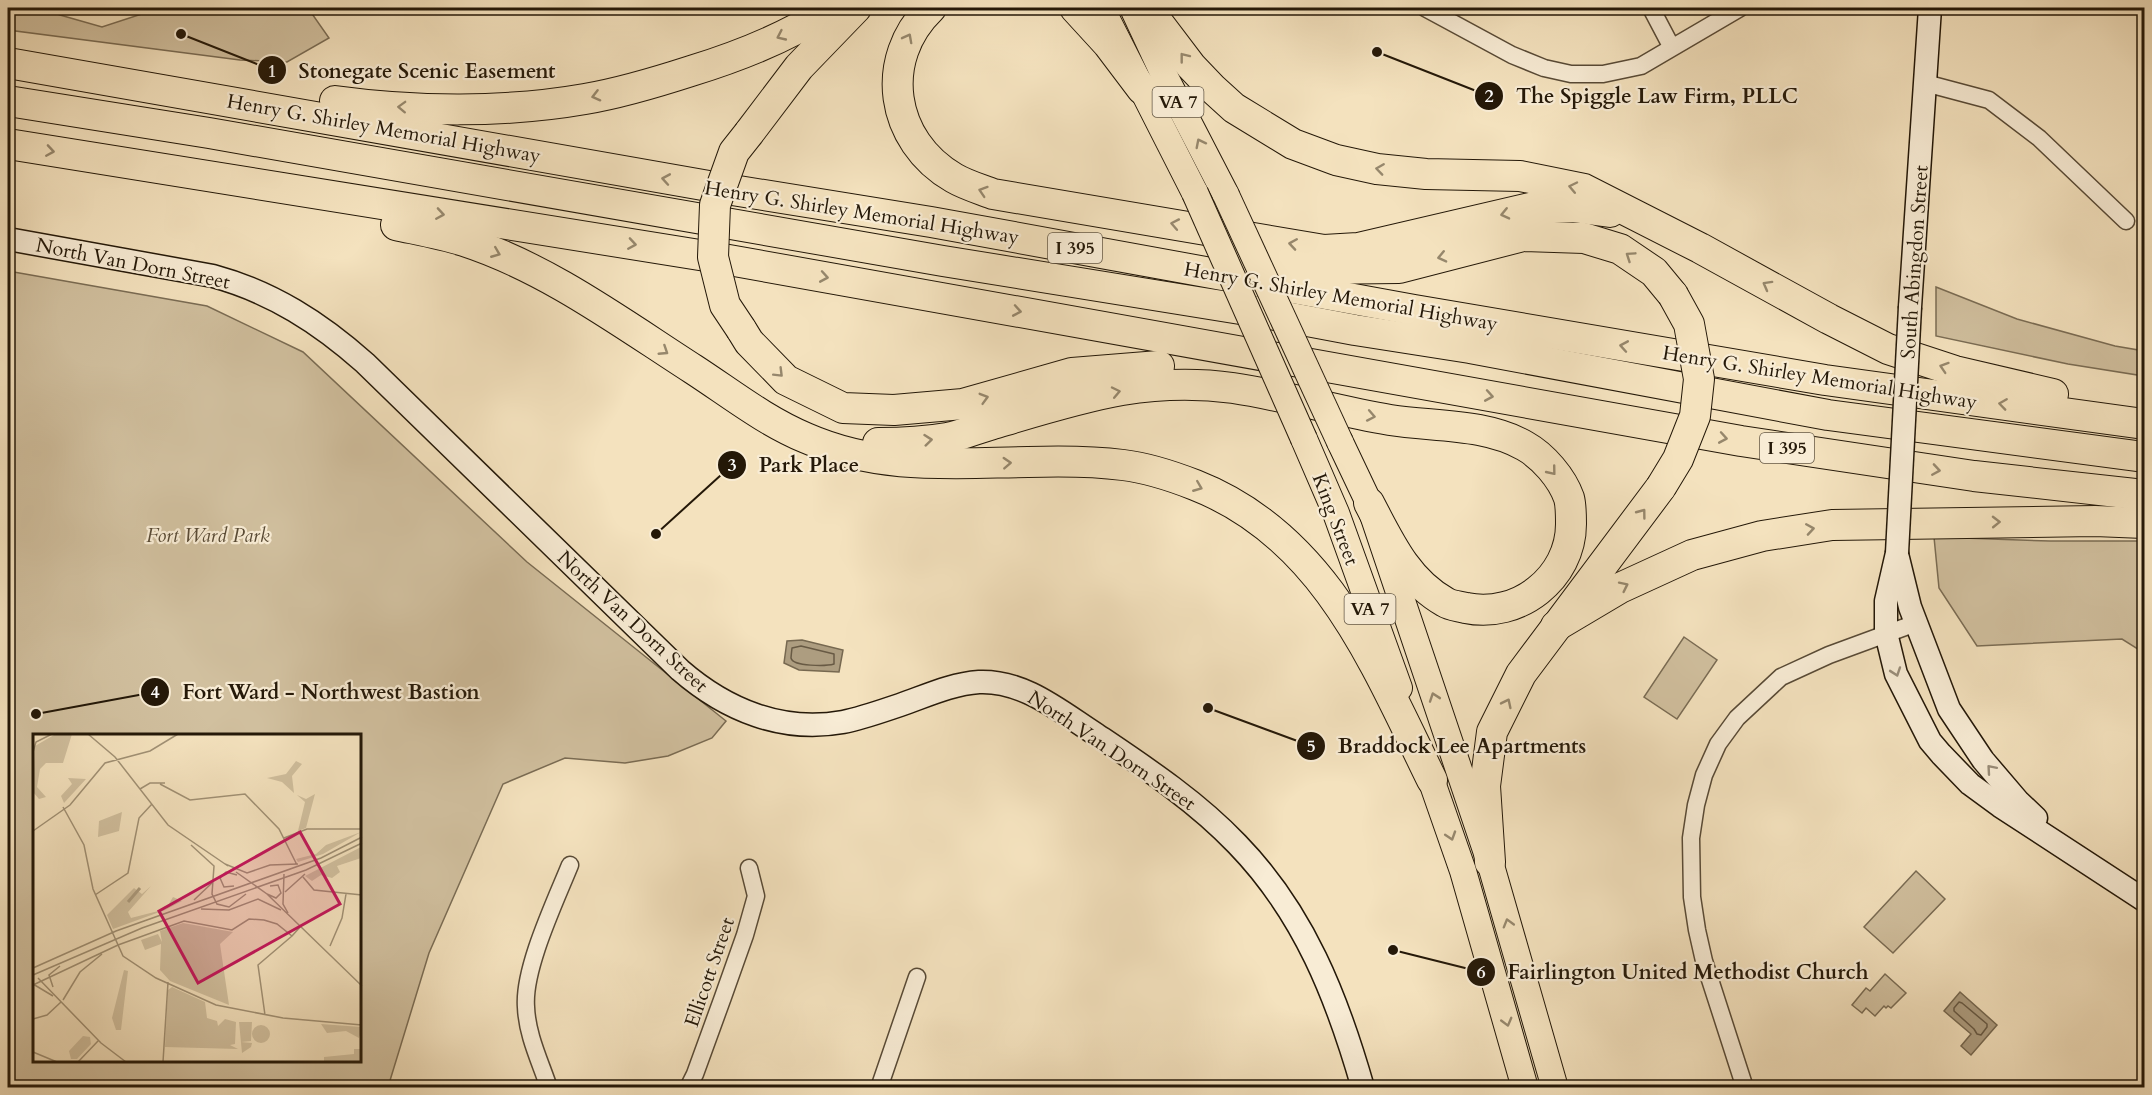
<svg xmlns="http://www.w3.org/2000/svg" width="2152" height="1095" viewBox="0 0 2152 1095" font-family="Cardo,serif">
<rect width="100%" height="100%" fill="#f4e2be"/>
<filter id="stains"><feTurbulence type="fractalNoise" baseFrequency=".00333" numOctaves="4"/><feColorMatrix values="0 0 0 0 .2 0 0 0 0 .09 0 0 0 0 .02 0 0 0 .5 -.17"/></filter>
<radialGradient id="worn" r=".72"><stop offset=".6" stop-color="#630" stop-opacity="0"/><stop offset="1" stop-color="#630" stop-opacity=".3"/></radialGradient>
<g fill="#d1c09f" stroke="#7a6c54" stroke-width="1.5" fill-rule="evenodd">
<polygon points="8,8 43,8 60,15 102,27 160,8 308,8 329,38 287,62 240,60 8,30"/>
<path d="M8 271 207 306 303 352 527 562 726 721 712 738 668 756 625 763 565 758 503 784 429 953 388 1087H8ZM34 735H360V1060H34Z"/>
<polygon points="1936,287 2017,319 2115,346 2144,351 2144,376 2068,364 1936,336"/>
<polygon points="1934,537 2050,541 2144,541 2144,653 2122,639 1977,646 1939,588"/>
<polygon points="1684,637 1717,660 1677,719 1644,697"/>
<polygon points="1916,871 1945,899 1893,953 1864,927"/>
<polygon points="1885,974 1906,993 1891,1008 1888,1006 1886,1008 1884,1006 1875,1016 1866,1008 1862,1013 1852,1005 1866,988 1870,991"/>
</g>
<g fill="#ad9d80" stroke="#766850" stroke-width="1.5">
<polygon points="802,640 843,650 839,672 799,670 784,663 787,641"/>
<polygon points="1960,992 1997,1025 1971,1055 1961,1046 1971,1034 1944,1011"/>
</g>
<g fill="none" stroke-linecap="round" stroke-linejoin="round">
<g stroke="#685a44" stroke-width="1.5">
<path d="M801 646 834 654V664C827 666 793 667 791 658 791 657 792 648 792 648Z"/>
<polygon points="1959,1002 1962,1003 1987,1024 1987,1027 1981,1035 1977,1034 1974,1029 1954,1011 1954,1008"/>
</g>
<g stroke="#584a36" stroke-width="19">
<g id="street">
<polyline points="1425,8 1512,55 1544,68 1571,74 1603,74 1641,66 1740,8"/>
<polyline points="1651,8 1671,46"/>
<polyline points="1925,83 1989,100 2039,138 2126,221"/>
<path d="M549 1088C540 1061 527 1035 526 1007 523 969 555 902 570 865"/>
<polyline points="688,1088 695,1074 723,997 745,935 756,896 749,868"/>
<polyline points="879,1088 917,977"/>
<polyline points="1745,1088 1704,961 1697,930 1692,897 1691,838 1696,805 1704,775 1718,744 1737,718 1781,677 1829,655 1916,623"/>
</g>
</g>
<g stroke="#241808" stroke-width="25">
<g id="secondary">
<path d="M8 239 213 276C272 292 320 323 365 363L680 670C726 710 782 733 843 722 863 718 882 711 900 705 926 696 951 684 979 682 1024 680 1061 712 1097 735 1146 768 1196 801 1237 844 1304 913 1337 997 1363 1088"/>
<polyline points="1910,307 1930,8"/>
<polyline points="1897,553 1886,601 1886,633 1896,674 1930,741 1941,754 1970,784 2000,806 2144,900"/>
<polyline points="1898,558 1910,607 1949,709 1983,760 2018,801 2036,818"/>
</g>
</g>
<g stroke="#241808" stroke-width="28">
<g id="primary">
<polyline points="1101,8 1195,193"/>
<polyline points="1133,8 1167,81 1226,195"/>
<polyline points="1304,439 1336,513 1399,688"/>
<polyline points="1340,442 1369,503 1490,862 1555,1088"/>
<polyline points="1425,762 1463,871 1525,1088"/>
</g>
</g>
<g stroke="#241808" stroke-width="32">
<g id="highway">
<path d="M931 8C878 59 890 141 954 178 966 185 980 189 993 194L1324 250 1358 248 1534 207H1573L1610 212"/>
<polyline points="1075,8 1108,44 1142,89"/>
<polyline points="1147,8 1191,66 1212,88 1234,108 1293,144 1336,160 1377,169 1426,174 1520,176 1584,189 1700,248 1829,319 1888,349 1955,371 2053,394"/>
<polyline points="8,63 720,188 931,222 1414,310 1825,380 2144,424"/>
<polyline points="8,101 209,133 943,261 1259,312 1355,330 1470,348 1828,415 2144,457"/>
<path d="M335 101C415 112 505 113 585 99 621 93 657 82 691 71 740 56 790 36 832 8"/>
<polyline points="749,133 799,67 856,8"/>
<polyline points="8,144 712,257 1741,441 1974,476 2144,495"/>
<path d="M396 225C419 230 442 234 464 241 547 268 620 322 693 369 730 393 765 421 806 438 879 470 951 463 1028 462 1059 461 1092 461 1123 465 1148 468 1172 476 1195 485 1325 536 1375 664 1432 780"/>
<polyline points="1235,256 1309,269 1399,268 1523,236 1584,238 1620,249 1654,272 1673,295"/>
<polyline points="741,329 749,342 786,380 843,408 894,410 963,404 1072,373 1159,366"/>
<path d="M878 443C901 443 924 442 947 438 963 435 978 428 993 424 1033 412 1081 397 1122 390 1158 384 1197 383 1233 388 1286 396 1337 411 1390 420 1433 427 1485 423 1525 446 1543 456 1562 478 1569 498 1571 505 1571 517 1571 524 1571 578 1518 619 1466 608 1459 606 1451 606 1445 602 1406 580 1389 541 1369 503"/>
<polyline points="1556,626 1620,588 1692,555 1762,536 1832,525 2095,521 2144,523"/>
<polyline points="1490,862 1485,786 1492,732 1521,674 1661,487"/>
</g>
</g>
<use href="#street" stroke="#f8ecd5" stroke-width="16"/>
<use href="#secondary" stroke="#f8ecd5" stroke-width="22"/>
<use href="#primary" stroke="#f4e2be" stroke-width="26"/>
<use href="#highway" stroke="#f4e2be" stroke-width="30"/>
<g stroke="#241808" stroke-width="25" stroke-linecap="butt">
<polyline id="secondary-bridge" points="1897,553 1910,307"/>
</g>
<g stroke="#241808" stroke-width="28" stroke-linecap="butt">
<g id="primary-bridge">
<polyline points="1195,193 1304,439"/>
<polyline points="1226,195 1340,442"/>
</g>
</g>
<g stroke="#241808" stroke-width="32" stroke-linecap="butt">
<g id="highway-bridge">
<polyline points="741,329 725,305 713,257 715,205 734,152 749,133"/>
<polyline points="1661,487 1678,459 1695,416 1699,379 1689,324 1673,295"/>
</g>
</g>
<use href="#secondary-bridge" stroke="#f8ecd5" stroke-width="22"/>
<use href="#primary-bridge" stroke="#f4e2be" stroke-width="26"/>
<use href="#highway-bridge" stroke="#f4e2be" stroke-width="30"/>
</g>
<defs><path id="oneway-chevron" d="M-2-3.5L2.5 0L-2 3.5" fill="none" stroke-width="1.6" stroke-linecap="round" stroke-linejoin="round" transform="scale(1.5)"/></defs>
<g stroke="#96876c">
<use href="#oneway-chevron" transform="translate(781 36) rotate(155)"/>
<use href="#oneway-chevron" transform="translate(908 38) rotate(-62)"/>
<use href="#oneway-chevron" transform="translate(1184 57) rotate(-128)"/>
<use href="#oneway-chevron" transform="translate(596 96) rotate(166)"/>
<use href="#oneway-chevron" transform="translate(402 107) rotate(-178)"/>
<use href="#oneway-chevron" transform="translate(1200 143) rotate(-117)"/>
<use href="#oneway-chevron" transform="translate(50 151) rotate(9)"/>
<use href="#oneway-chevron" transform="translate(1380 169) rotate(-172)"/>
<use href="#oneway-chevron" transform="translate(666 179) rotate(-170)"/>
<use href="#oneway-chevron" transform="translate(1573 187) rotate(-168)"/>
<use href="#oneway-chevron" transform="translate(983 191) rotate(-162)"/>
<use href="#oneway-chevron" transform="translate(440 214) rotate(9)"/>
<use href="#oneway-chevron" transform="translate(1505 214) rotate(167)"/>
<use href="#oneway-chevron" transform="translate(1175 224) rotate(-169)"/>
<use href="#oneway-chevron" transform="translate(632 244) rotate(9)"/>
<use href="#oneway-chevron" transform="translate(1293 244) rotate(-171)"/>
<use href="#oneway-chevron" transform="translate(496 253) rotate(22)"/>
<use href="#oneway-chevron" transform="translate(1630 256) rotate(-146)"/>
<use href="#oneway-chevron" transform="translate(1442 257) rotate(167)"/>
<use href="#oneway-chevron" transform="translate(824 277) rotate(10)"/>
<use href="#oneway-chevron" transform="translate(1767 285) rotate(-151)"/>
<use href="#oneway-chevron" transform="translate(1017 311) rotate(10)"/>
<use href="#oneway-chevron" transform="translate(1624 346) rotate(-170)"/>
<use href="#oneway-chevron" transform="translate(664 351) rotate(33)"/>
<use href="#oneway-chevron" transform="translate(1944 367) rotate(-162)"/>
<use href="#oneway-chevron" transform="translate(779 373) rotate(45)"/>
<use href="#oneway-chevron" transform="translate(1116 392) rotate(-12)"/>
<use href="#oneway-chevron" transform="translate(1489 396) rotate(10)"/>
<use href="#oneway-chevron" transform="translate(984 398) rotate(-16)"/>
<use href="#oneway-chevron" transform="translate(2003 404) rotate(-172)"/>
<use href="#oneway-chevron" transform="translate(1371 416) rotate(11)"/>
<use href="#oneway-chevron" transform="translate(1723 438) rotate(10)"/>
<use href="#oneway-chevron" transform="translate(928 440) rotate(-6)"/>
<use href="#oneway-chevron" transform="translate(1007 463) rotate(-3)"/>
<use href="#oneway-chevron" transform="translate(1936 470) rotate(9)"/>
<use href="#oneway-chevron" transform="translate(1552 471) rotate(51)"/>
<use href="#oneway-chevron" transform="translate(1198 487) rotate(22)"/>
<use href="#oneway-chevron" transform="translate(1642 513) rotate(-53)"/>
<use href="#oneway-chevron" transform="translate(1996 522) rotate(-1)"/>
<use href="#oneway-chevron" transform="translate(1810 529) rotate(-9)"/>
<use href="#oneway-chevron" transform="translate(1624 586) rotate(-26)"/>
<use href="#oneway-chevron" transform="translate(1434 697) rotate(-109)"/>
<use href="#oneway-chevron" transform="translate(1507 703) rotate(-64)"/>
<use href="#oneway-chevron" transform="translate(1451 836) rotate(72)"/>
<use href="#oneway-chevron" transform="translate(1508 923) rotate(-106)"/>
<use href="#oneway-chevron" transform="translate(1507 1022) rotate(75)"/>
</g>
<g stroke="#998d79">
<use href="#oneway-chevron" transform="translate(1896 672) rotate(71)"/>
<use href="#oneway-chevron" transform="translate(1991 769) rotate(-131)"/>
</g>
<g text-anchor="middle" stroke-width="4.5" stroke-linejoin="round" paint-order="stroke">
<g fill="#f8ecd5" stroke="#645846" stroke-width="1.5">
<rect x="1152.5" y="87" width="51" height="30" rx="4.5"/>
<rect x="1048" y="233" width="54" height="30" rx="4.5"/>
<rect x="1760" y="433" width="54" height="30" rx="4.5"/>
<rect x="1344.5" y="594" width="51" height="30" rx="4.5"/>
</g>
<g font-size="18" font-weight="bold" fill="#241808">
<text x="1178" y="108">VA 7</text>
<text x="1075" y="254">I 395</text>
<text x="1787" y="454">I 395</text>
<text x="1370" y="615">VA 7</text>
</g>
<g font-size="20" fill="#241808" stroke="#f8ecd5">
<text transform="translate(384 128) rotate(10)" y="7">Henry G. Shirley Memorial Highway</text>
<text transform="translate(862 212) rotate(9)" y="7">Henry G. Shirley Memorial Highway</text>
<text transform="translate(1914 262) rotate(-86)" y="7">South Abingdon Street</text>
<text transform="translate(133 263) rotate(11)" y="7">North Van Dorn Street</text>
<text transform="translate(1341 296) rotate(10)" y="7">Henry G. Shirley Memorial Highway</text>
<text transform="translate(1820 377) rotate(9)" y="7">Henry G. Shirley Memorial Highway</text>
<text transform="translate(1336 519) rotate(69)" y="7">King Street</text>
<text transform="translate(633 621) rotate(43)" y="7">North Van Dorn Street</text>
<text transform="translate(1112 750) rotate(34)" y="7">North Van Dorn Street</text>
<text transform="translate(709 972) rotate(-71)" y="7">Ellicott Street</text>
</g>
<g font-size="20" font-style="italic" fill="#584a35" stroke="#f8ecd5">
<text x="208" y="542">Fort Ward Park</text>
</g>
</g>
<g transform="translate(33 734)">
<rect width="328" height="328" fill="#f4e2be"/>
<path d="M39 0 30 29H13L7 35 4 53 13 63 6 65 0 58 2 12 21 1ZM263 27 269 30 259 42 261 59 249 48 234 44 253 40ZM35 44 53 45 31 69 28 62 39 50ZM282 60 273 94 265 97 272 68 264 61 273 65ZM89 78 86 97 65 103 66 87ZM328 98 290 120 265 128 263 125 283 120 293 111ZM328 113V124L304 132 307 138 299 144 288 141 279 147 272 142ZM118 152 95 178 98 184 133 175 140 163 149 167 132 176 80 195 74 181 101 154 109 160ZM150 189 200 198 187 210 196 271 137 247 127 236 128 210 112 216 108 206 125 200 129 208 127 197ZM91 236 95 237 88 296H83L79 284ZM139 253 172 268 174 284 184 287 185 292 192 285 203 288 202 310 197 311 205 315 132 313 135 256ZM206 288H219L218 307 208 308 219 309 218 313 209 319ZM288 290 328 293V298L326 304 313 297 294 299ZM219 300a9 9 0 1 1 18 0a9 9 0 1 1-18 0ZM50 302 57 303 58 310 44 325H38L36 317ZM321 315H328V328H291V323L321 320Z" fill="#d1c09f"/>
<path fill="none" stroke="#ad9d80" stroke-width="3" d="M95 168 107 154"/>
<path fill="none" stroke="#a19175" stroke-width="1.5" d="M55 0 82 23 135 91 195 132M0 18 3 8 19 0M127 50 157 66 212 60 246 95 264 131M107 55 117 49H132M30 73 51 111 60 155 90 222 123 244 183 271 250 284 329 291M0 97 37 71 72 29 117 17 145 0M251 104 274 95H329M158 111 181 132 179 160 184 170 196 173 213 160M192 130 214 139 237 131 265 130M203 138 234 160 329 252M251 140 250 170 255 179M270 143 281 156 329 161M201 152 191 153 187 144 193 138 204 141M252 158 272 140M234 160 243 164 248 159 245 151 237 152M62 161 95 139 106 84 119 70M161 166 180 148M168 175 196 176 225 165 248 176M297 212 309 184 313 160M0 234 83 197 288 124 329 103M0 241 109 194 273 136 329 109M5 244 68 309 93 328M0 250 20 262M0 251 85 211 151 187 199 196 216 185 231 186 244 190 259 202 268 192M20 253 16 241 27 232M30 266 47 238 69 220M232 281 225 231 259 202M0 285 14 281 28 268M0 318 24 328M45 328 65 307M130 328 135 248"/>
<path fill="#c2185b" fill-opacity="0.15" stroke="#c2185b" stroke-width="3" d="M267 98 307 170 165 249 126 177Z"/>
<rect width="328" height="328" fill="none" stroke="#241808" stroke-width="3"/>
</g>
<path fill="none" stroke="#241808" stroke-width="2" d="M181 34L272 70M1377 52L1489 96M656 534L732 465M36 714L155 692M1208 708L1311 746M1393 950L1481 972"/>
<g fill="#241808" stroke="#f8ecd5" stroke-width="2">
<circle cx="181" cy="34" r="6"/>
<circle cx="1377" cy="52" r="6"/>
<circle cx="656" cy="534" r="6"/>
<circle cx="36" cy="714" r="6"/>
<circle cx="1208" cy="708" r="6"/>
<circle cx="1393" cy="950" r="6"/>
<circle cx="272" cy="70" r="15"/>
<circle cx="1489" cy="96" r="15"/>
<circle cx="732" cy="465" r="15"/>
<circle cx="155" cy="692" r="15"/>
<circle cx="1311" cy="746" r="15"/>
<circle cx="1481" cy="972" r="15"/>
</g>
<g font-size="18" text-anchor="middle" font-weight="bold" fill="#fff">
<text x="272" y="77">1</text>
<text x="1489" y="102">2</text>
<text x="732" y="471">3</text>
<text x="155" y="698">4</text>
<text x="1311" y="752">5</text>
<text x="1481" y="978">6</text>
</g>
<g font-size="21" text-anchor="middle" font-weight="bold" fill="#241808" stroke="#f8ecd5" stroke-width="4.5" stroke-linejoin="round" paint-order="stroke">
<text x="427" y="78">Stonegate Scenic Easement</text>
<text x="1657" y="103">The Spiggle Law Firm, PLLC</text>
<text x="809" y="472">Park Place</text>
<text x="331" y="699">Fort Ward - Northwest Bastion</text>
<text x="1462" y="753">Braddock Lee Apartments</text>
<text x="1688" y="979">Fairlington United Methodist Church</text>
</g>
<rect width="2152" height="1095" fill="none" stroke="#f4e2be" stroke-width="30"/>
<rect x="9" y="9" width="2134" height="1077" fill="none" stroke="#241808" stroke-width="3"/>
<rect x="15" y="15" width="2122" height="1065" fill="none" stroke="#241808" stroke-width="1.5"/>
<rect width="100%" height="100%" filter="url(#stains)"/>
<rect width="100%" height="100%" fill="url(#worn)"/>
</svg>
